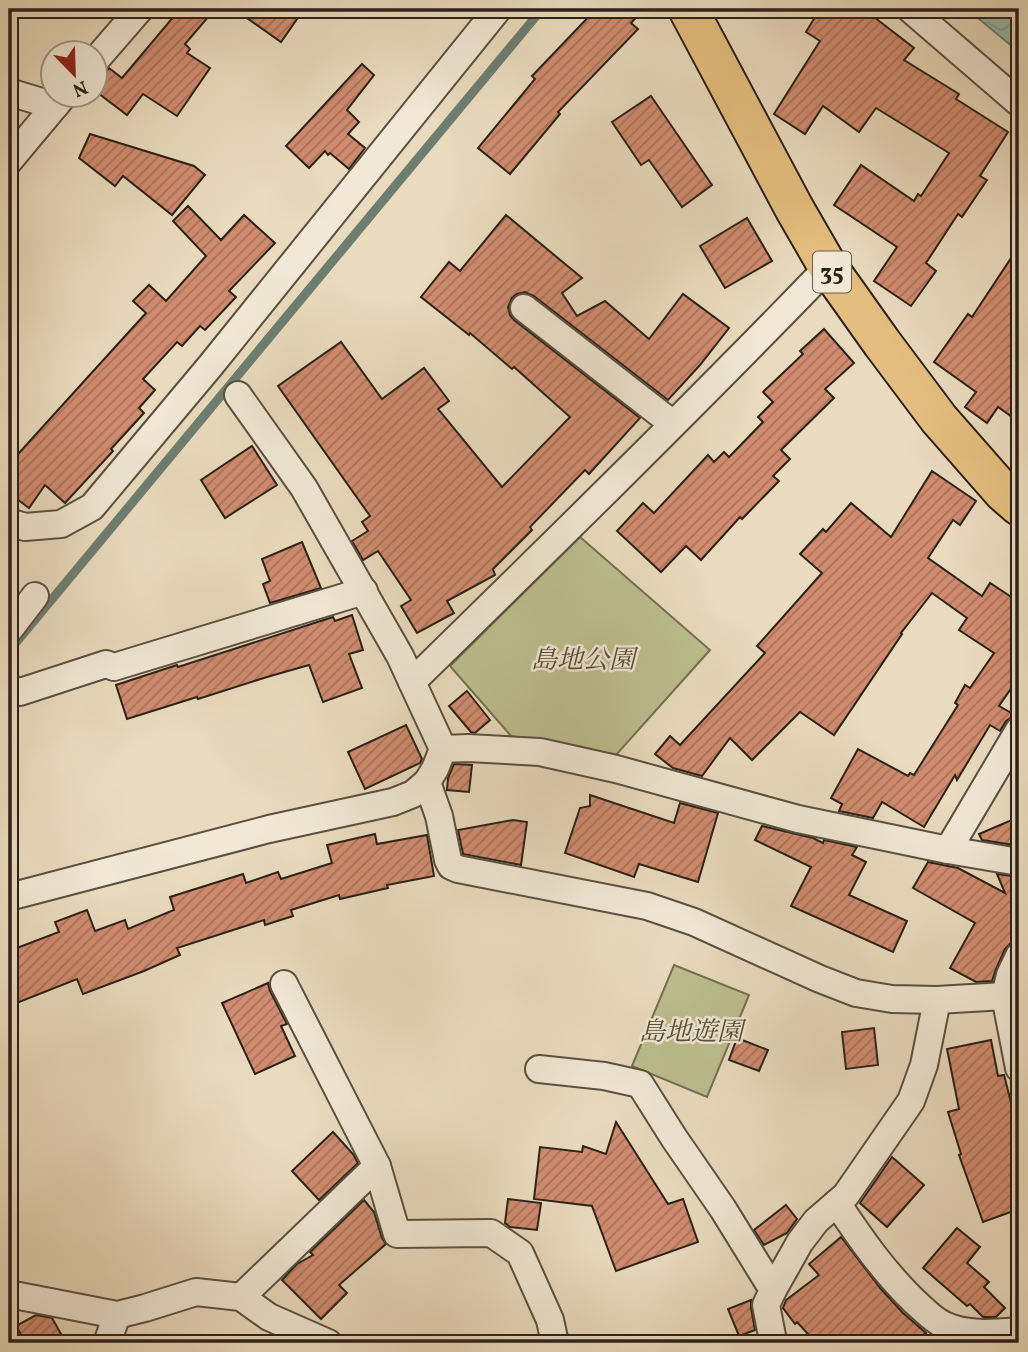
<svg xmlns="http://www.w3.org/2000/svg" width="1028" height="1352" viewBox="0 0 1028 1352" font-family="Vollkorn,'Noto Serif JP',serif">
<defs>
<pattern id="water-waves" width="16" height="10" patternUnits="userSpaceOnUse" patternTransform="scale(1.75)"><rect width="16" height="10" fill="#99bcac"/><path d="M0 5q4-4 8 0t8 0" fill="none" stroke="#84a193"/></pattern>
<pattern id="building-hatch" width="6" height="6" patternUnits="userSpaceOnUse" patternTransform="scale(1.75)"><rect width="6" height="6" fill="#d18c70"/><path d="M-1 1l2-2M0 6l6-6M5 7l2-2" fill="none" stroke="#aa725b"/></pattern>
</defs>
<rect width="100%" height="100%" fill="#eadbbe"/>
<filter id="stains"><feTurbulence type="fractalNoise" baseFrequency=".00286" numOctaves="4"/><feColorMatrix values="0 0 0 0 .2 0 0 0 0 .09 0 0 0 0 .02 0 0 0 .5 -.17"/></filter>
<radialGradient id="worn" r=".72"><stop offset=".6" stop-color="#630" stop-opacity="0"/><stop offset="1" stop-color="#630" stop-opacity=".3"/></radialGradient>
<g fill="#bcbe8e" stroke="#737053" stroke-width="2">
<polygon points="580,537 710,650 616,755 511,736 450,666"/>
<polygon points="674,965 749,995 707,1097 632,1066"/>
</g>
<polygon fill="url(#water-waves)" stroke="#6d7e71" stroke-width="2" points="967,9 1019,9 1019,52"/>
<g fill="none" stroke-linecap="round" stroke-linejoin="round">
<polyline stroke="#6d7e71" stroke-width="9" points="9,651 542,9"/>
</g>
<g fill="url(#building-hatch)" stroke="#2a2118" stroke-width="2">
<polygon points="180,9 215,9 185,44 190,49 187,53 210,68 177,116 143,94 127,115 94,90 94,85 109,68 122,78"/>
<polygon points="234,9 304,9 281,42"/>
<polygon points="596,9 644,9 631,23 638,29 558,112 560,114 510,174 478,148 535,79 532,76"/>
<polygon points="820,9 859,9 874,17 914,48 904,60 959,94 956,99 1008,132 980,176 987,180 962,217 958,214 926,263 936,271 911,306 874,281 897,247 834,205 861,165 914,201 918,194 921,196 949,153 876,108 859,132 823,106 805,134 774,114 820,41 806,32"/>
<polygon points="362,64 374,75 347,110 359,122 348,134 365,148 349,169 330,153 328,155 325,151 309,168 286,146"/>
<polygon points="651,96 712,185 682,207 649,160 641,165 612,122"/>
<polygon points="90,134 194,166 205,175 172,215 123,176 115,186 79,158"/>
<polygon points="188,206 221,240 244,215 275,243 229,291 236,297 205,330 200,326 182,346 177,342 143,379 155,390 139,408 144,413 111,449 113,451 65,503 45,485 29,508 9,493 9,464 146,313 133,301 149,285 166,301 206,256 173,221"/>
<polygon points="506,215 582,278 562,293 577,316 605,301 649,339 683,294 729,328 700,365 668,400 534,296 525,292 517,294 512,298 508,307 510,315 514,320 640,418 589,474 585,470 530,527 532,530 493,569 495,575 447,601 454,613 417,633 401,606 411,600 378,551 363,560 352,541 368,531 362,522 370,516 278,386 341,342 382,399 424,368 449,401 438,409 502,487 570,417 514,367 512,369 470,333 469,335 421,297 449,262 460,271"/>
<polygon points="747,218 772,261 725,288 700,246"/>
<polygon points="1019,246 1019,422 998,407 987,423 965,407 976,392 934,362 968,314 972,317"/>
<polygon points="824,329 854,363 825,389 834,398 781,450 790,459 773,476 779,481 742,519 740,517 701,560 686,546 661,572 617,531 643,503 654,513 708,455 714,462 724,452 729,457 763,422 758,417 773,402 763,392 803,354 800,351"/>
<polygon points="252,446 277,485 225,518 201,480"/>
<polygon points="932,471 976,501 960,525 953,520 928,558 982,596 990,583 1019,602 1019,677 999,706 1015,715 1006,721 1000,731 990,725 957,780 955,775 924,827 882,802 873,818 839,811 842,804 831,798 858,749 908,776 910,773 914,775 958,705 955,703 965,685 970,688 994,653 959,630 967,618 932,593 901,633 902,634 834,735 800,712 752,760 730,738 702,776 673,768 655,754 670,736 680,745 765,653 757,646 822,573 800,554 823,529 826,532 851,503 891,537"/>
<polygon points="302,542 321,588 270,603 263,584 270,581 262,559"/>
<polygon points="352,615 363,650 349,654 362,688 323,702 309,665 267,677 198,699 197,697 127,719 116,685 177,665 178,667 333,617 335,621"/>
<polygon points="467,691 490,720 475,733 471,732 449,706"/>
<polygon points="406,725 422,759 420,763 365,789 348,752"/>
<polygon points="454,764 472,765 469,792 447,790 448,778"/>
<polygon points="590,795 674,823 680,803 718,813 698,882 639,864 634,877 565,853 580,808 590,806"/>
<polygon points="1019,817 1019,846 982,840 979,834"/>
<polygon points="513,820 527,822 521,865 463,854 458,830"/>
<polygon points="762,826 813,838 823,843 824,840 857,847 852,855 866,862 849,895 907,921 893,952 791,906 811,867 755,840"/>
<polygon points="375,834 377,844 427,835 434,876 387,885 388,888 340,899 339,895 291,910 293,916 265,925 264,920 177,948 180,955 144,971 83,994 77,979 9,1006 9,951 59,932 55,922 87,910 95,931 125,920 128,929 174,910 170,897 243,874 246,883 278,872 281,879 332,863 327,845"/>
<polygon points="928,862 958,868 1005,893 997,874 1019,877 1019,933 1015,941 1010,944 1005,949 996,969 992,981 976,982 950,968 975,923 913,888"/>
<polygon points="268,983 270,991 287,1024 281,1026 295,1056 255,1074 222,1003"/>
<polygon points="874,1028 878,1065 846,1069 842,1032"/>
<polygon points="737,1038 768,1050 759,1071 729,1060"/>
<polygon points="991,1040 998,1076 1004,1075 1019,1134 1019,1209 983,1222 959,1155 961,1154 948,1112 959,1109 947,1049"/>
<polygon points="616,1122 668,1204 683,1199 698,1242 616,1271 592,1206 534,1199 540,1147 582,1152 583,1146 606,1154"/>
<polygon points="333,1132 353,1154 358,1163 319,1200 292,1171"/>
<polygon points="892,1157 924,1185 887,1227 860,1203"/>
<polygon points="508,1199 541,1203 537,1230 510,1227 505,1223"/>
<polygon points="364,1200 374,1212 382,1238 386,1244 339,1285 347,1293 321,1319 282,1280 297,1264 313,1255 310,1252"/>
<polygon points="786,1205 797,1219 787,1233 764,1245 754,1230"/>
<polygon points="957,1228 980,1247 967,1263 989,1282 984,1287 1005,1308 996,1317 983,1317 970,1304 967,1306 923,1268"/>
<polygon points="841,1237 881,1289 903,1313 926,1333 914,1343 816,1343 797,1322 795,1324 783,1308 786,1300 819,1275 809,1264"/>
<polygon points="751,1300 751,1308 755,1330 739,1336 728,1309"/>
<polygon points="36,1315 52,1318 66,1343 26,1343 16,1326"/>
</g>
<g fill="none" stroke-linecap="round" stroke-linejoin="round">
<g stroke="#5a5042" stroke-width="30">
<g id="minor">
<polyline points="910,9 1019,103"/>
<polyline points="94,62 140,9"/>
<polyline points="9,92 55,106"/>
<polyline points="9,161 65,94"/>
<polyline points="524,308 673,424"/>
<polyline points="238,395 304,488 400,656 412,682"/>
<polyline points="9,522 25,527 61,524 92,507 211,365 498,9"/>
<polyline points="9,630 35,596"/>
<polyline points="9,688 20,692 106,664 114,667 364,591"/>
<polyline points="443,749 468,748 540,752 616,769 798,819 948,850 1019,862"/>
<polyline points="427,782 439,816 448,860 451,866 458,869 647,906 694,922 820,979 856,993 892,999 937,1000 1005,996 1019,1000"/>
<polyline points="948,850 1019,730"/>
<path d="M9 897 269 829 393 802 413 794 427 782 435 769 443 749 412 682C552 545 692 408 828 267"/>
<polyline points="1019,956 1010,975 1005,996 1019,1068"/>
<polyline points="284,984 377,1166"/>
<polyline points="539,1069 604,1076 640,1084 674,1138 723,1209 773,1290 766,1305 773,1341"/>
<path d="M837 1203C860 1238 884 1272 914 1301 923 1309 933 1320 944 1325 966 1336 995 1333 1019 1331"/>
<polyline points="773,1290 800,1242 816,1221 846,1195 911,1101 924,1065 937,1000"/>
<polyline points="9,1294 117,1315 145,1308 196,1292 241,1297 269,1317 328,1343"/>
<polyline points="241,1297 377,1166 397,1234 491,1233 520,1253 550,1320 555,1343"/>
<polyline points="107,1343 117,1315"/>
</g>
</g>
<g stroke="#2a2118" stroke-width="42">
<polyline id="primary" points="688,9 794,208 828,267 882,343 939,419 1003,492 1019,506"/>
</g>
<use href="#minor" stroke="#f1e8d5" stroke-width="26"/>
<use href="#primary" stroke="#e5be7f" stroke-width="38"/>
</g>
<g text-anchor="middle" stroke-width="5" stroke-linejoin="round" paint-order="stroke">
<rect fill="#f1e8d5" stroke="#665d51" stroke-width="2" x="813" y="251.5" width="38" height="41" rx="5"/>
<g font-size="24" font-weight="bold" fill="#2a2118">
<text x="832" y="280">35</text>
</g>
<g font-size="26" font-style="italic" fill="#56503b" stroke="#f1e8d5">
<text x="583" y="668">島地公園</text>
<text x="691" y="1040">島地遊園</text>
</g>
</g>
<rect width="1028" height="1352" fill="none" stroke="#eadbbe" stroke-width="35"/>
<rect x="10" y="10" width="1007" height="1331" fill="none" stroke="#2a2118" stroke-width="3.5"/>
<rect x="18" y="18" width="993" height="1317" fill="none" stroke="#2a2118" stroke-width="2"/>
<g transform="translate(74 74) rotate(157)"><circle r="33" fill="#f1e8d5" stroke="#a19889" stroke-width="2"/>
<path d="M0-5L12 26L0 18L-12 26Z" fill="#8f2418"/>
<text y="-10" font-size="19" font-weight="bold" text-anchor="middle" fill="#2a2118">N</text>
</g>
<rect width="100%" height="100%" filter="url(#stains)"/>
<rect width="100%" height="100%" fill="url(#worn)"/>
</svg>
